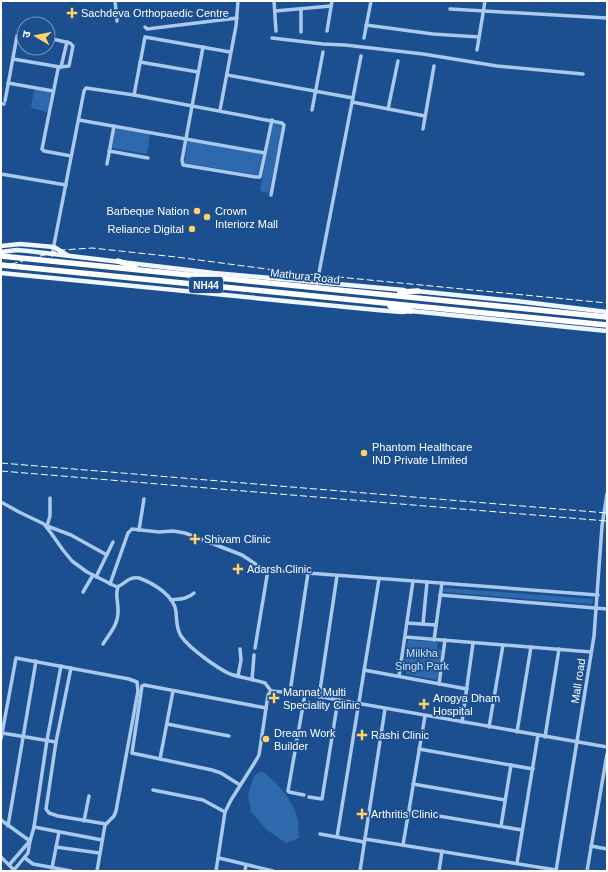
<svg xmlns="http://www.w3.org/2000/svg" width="608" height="872" viewBox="0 0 608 872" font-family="Helvetica,'Noto Sans Devanagari',sans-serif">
<rect width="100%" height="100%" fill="#1b4f8f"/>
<g fill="#2e69ad">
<polygon points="34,89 51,92 48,112 31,108"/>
<polygon points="273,123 282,125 269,193 260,191"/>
<polygon points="115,129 150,134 147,154 112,148"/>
<polygon points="188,141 262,154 259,175 184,163"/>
<polygon points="444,588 593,599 592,604 443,592"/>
<polygon points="408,640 438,642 437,649 442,650 437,680 406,674 407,669 403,668"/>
<path d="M261 771C275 779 293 801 297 816 299 823 298 831 299 838L286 843 267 830 251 812 248 794 254 776Z"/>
</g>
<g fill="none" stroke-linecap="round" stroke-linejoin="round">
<g stroke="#a9c9ee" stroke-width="3.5">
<polyline points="115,1 117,21"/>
<polyline points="274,1 276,31"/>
<polyline points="450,9 607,18"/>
<polyline points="275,11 331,6"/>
<polyline points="366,25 433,34 479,37"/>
<polyline points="145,27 147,29 237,18"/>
<polyline points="327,31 332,1"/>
<polyline points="301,32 301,9"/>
<polyline points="48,38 70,43 73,46 69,66 60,67 58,69 42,149 44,151 71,156"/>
<polyline points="272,38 323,44 345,45 423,54 497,66 583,74"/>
<polyline points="364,38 371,1"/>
<polyline points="203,47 182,160 183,165 256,177 260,177 272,120"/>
<polyline points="477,50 485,1"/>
<polyline points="13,59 60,67"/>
<polyline points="140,62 198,72"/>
<polyline points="61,67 67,42"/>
<polyline points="227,75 353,98"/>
<polyline points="8,83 53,91"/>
<polyline points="134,95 145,37 230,52"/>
<polyline points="5,101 17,36 20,34 24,34"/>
<polyline points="352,102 425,116"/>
<polyline points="1,104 4,104"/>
<polyline points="388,109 398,61"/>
<polyline points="220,110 236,26 238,1"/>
<polyline points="312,110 323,52"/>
<polyline points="79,120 265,153"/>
<polyline points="423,129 434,66"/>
<polyline points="109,151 148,158"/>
<polyline points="107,164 114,126"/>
<polyline points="1,174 66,185"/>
<polyline points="52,255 84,91 86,88 134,95 282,123 284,125 271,195"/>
<polyline points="317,283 361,56"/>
<path d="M1 502 19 512 44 524 51 533 63 550 72 561 87 572 117 587C125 584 129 576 139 578 153 583 175 596 176 612 177 621 176 628 181 636 189 648 217 668 230 674 241 678 254 679 265 683L271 691"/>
<polyline points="47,526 71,535 107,555"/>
<polyline points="47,526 50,516 50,498"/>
<polyline points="139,530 144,499"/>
<polyline points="96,577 113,542"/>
<polyline points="110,584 128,533 132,529 159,532 173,531 185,533 242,555 260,567 268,570 598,595"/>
<polyline points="83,592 93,575"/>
<polyline points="440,595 607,609"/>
<path d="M171 600C179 599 188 599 194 593"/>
<polyline points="407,623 436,625"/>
<polyline points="423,624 427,582"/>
<polyline points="405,637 591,652"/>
<polyline points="434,640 442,583"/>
<path d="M103 644C110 633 119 624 118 609 118 601 115 595 118 587"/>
<polyline points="255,648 268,570"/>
<polyline points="71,668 56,742 46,809 49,813 58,816 106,824"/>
<polyline points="364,670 467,689"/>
<polyline points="238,676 241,660 240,649"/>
<polyline points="399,676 413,581"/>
<polyline points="252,680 254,655"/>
<polyline points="439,684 445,640"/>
<polyline points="290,692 308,573"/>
<polyline points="319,697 337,576"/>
<polyline points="462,722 473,643"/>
<polyline points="167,724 229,736"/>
<polyline points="489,727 503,645"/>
<polyline points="517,732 531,647"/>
<polyline points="2,733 56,742"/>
<polyline points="545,737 559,649"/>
<polyline points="1,739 16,658 129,679 137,682 138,691 116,811 114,816 105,825 97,871"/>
<polyline points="419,749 533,769"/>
<polyline points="160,759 173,691"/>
<polyline points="413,784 505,800"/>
<polyline points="240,785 221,773 212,770 132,753 142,686 144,685 266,708"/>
<polyline points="153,790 203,800 225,812"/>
<polyline points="304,795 289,792 288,791 305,694"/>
<polyline points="309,797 322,799 338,700"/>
<polyline points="409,811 522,830"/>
<polyline points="1,820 30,841"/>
<polyline points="84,821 89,796"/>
<polyline points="8,826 36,661"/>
<polyline points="501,826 511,765"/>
<polyline points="34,827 102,840"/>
<polyline points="320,834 364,842"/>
<polyline points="337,837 379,579"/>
<polyline points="365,839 556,870"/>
<polyline points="403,845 425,716"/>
<polyline points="591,846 607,849"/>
<polyline points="56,847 99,853"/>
<polyline points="1,857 15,871"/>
<polyline points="25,858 33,864 71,871"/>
<polyline points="219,858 273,871"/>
<polyline points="517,863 538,735"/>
<polyline points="9,865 29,842"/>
<polyline points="52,868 59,832"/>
<polyline points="14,870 28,853 30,841 34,827 47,740 61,666"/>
<polyline points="216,871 225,812 231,800 255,762 259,755 268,695 271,691 305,694 607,747"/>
<polyline points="245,871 246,865"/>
<polyline points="360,871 385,709"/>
<polyline points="439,871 442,851"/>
<polyline points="556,871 594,636 602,526 607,494"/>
<polyline points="587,871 607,754"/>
</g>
<g stroke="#f0f6ff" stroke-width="4.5">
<polyline points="1,246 20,244 54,247 67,255"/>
<polyline points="1,252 17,250 28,251 214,273 404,290"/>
<polyline points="1,273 377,310 402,312 411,311 607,331"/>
<polyline points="416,291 516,301 607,312"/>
</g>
<g stroke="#fff" stroke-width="5.5">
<polyline points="1,256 607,317"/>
<polyline points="118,261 135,267"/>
<polyline points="1,265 607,325"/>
<polyline points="400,292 418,291"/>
<polyline points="390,306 411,311"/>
</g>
<g stroke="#fff" stroke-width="1" stroke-dasharray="7 3" stroke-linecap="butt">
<polyline points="1,267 62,250 92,248 176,257 297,273 607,303"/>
<polyline points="1,463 607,513"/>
<polyline points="1,471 607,521"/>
</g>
</g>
<g fill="#ffd166" stroke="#1b4f8f" stroke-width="1.5">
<path d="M70 7h4v4h4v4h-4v4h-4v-4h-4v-4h4z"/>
<circle cx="197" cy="211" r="4"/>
<circle cx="207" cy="217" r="4"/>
<circle cx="192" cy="229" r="4"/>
<circle cx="364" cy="453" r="4"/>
<path d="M193 533h4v4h4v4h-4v4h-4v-4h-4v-4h4z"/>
<path d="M236 563h4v4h4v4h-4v4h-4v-4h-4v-4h4z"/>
<path d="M272 692h4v4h4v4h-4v4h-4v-4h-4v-4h4z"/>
<path d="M422 698h4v4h4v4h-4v4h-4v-4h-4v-4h4z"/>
<path d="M360 729h4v4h4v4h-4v4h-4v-4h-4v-4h4z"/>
<circle cx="266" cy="739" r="4"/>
<path d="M360 808h4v4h4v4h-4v4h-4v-4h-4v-4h4z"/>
</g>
<g text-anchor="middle" stroke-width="3.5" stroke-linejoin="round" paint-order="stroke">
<rect fill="#1b4f8f" stroke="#bbcadd" stroke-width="1" x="189" y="277" width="34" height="16" rx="3"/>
<g font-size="10" font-weight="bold" fill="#fff">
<text x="206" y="289">NH44</text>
</g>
<g font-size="11" fill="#fff" stroke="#1b4f8f" text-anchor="start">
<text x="81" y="17">Sachdeva Orthopaedic Centre</text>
<text x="189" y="215" text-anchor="end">Barbeque Nation</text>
<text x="215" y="215">Crown<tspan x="215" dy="13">Interiorz Mall</tspan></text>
<text x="184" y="233" text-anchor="end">Reliance Digital</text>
<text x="372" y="451">Phantom Healthcare<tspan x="372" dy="13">IND Private LImited</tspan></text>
<text x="204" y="543">Shivam Clinic</text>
<text x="247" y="573">Adarsh Clinic</text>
<text x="283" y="696">Mannat Multi<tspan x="283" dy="13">Speciality Clinic</tspan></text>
<text x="433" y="702">Arogya Dham<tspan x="433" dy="13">Hospital</tspan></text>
<text x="274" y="737">Dream Work<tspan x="274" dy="13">Builder</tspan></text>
<text x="371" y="739">Rashi Clinic</text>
<text x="371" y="818">Arthritis Clinic</text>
</g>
<g font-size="11" fill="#fff" stroke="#1b4f8f">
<text transform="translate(305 276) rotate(6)" y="4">Mathura Road</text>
<text transform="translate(578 681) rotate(-81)" y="4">Mall road</text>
</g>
<g font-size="11" fill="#cfe3fa" stroke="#1b4f8f">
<text x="422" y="657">Milkha<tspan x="422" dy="13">Singh Park</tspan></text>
</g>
</g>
<rect width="608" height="872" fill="none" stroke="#ffffff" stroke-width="4"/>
<g transform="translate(36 36) rotate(280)"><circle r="19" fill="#1b4f8f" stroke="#7695bc"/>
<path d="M0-3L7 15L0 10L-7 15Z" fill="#ffd166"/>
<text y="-6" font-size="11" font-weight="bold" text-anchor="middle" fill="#ffffff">उ</text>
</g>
</svg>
